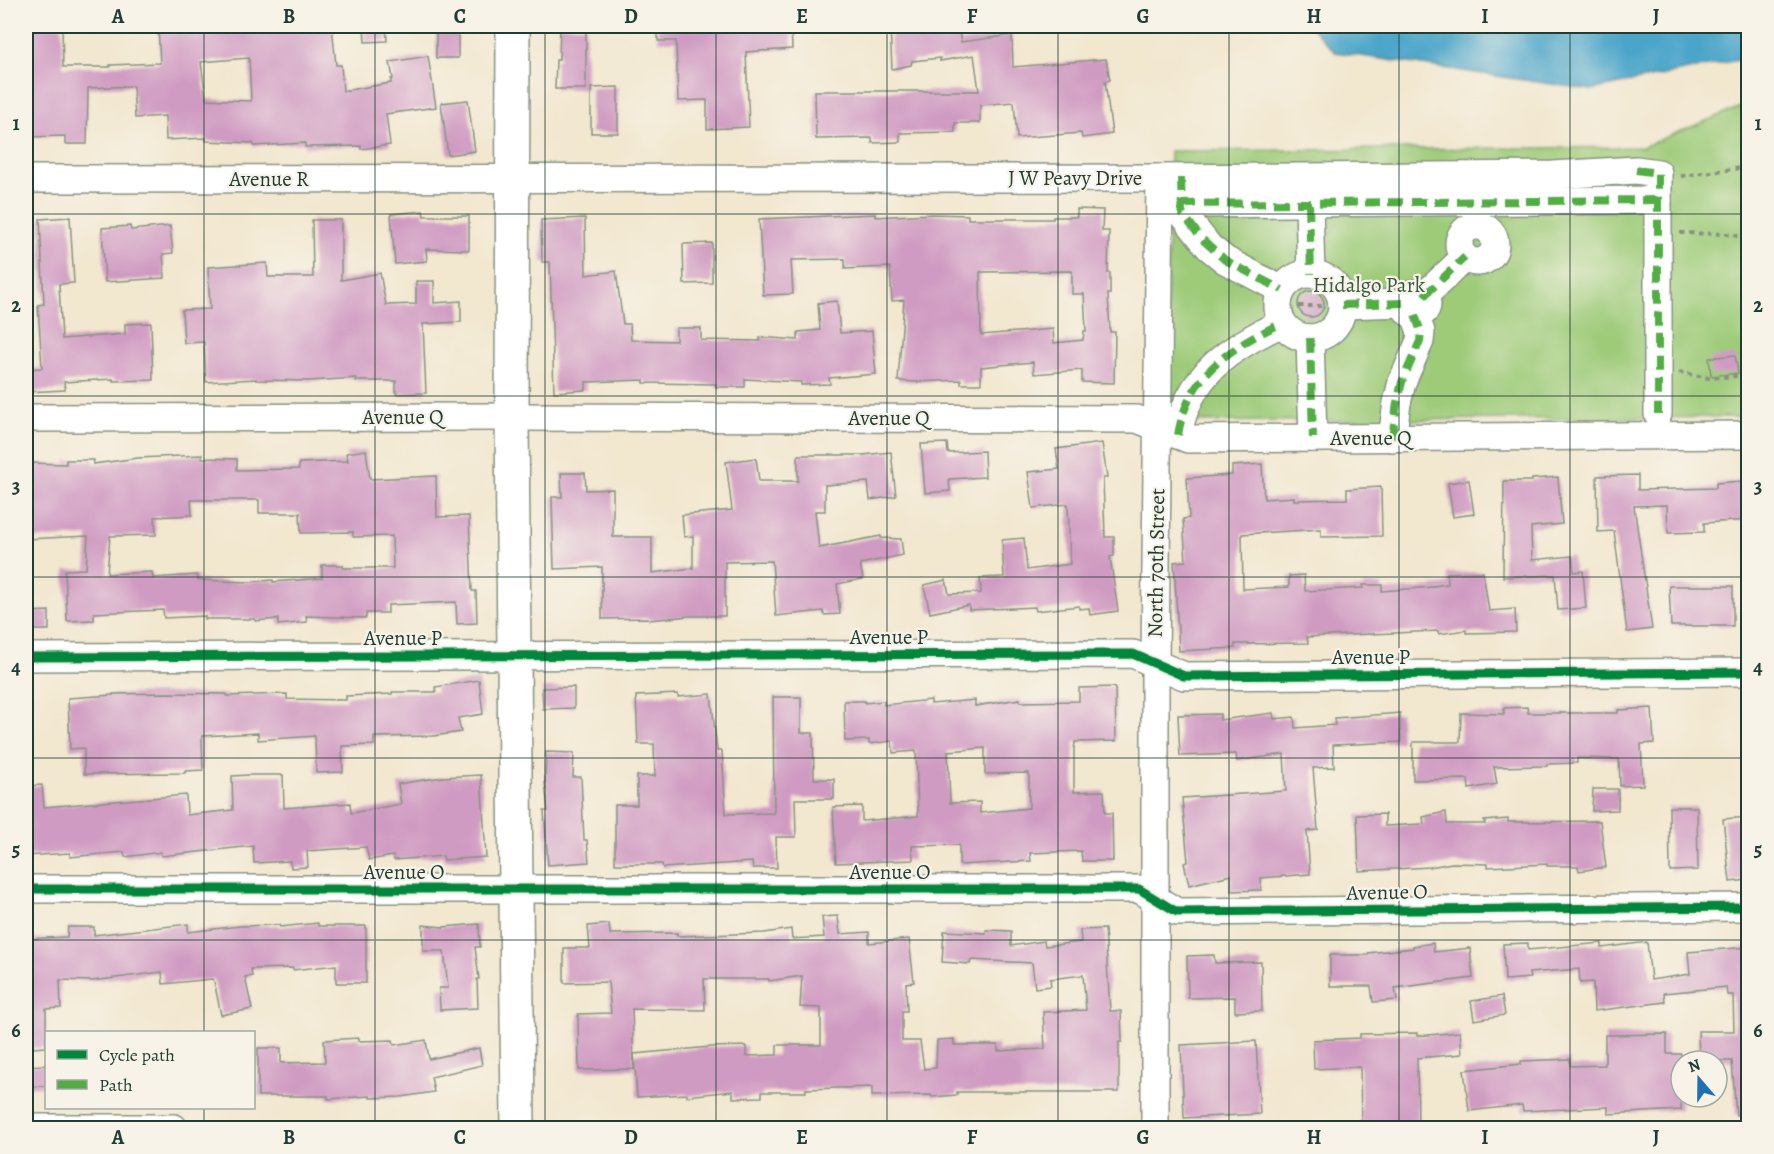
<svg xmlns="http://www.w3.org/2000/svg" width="1774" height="1154" viewBox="0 0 1774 1154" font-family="Alegreya,serif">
<rect width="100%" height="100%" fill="#f7f3e8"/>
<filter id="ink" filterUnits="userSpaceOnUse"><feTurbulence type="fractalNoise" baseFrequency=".0167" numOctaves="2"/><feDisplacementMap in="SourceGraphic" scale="12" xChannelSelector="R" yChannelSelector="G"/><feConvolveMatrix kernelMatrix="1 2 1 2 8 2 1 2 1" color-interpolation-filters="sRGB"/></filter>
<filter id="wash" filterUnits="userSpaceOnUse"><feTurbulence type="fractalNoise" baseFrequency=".008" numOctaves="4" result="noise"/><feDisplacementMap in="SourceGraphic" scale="24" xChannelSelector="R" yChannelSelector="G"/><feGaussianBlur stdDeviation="1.35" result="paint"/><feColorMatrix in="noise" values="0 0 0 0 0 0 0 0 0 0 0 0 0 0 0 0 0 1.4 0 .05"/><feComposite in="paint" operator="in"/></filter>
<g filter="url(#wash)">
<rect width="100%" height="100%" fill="#f2e7cf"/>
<polygon fill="#9dcb78" stroke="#5e8456" stroke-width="1.5" points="1748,104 1748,417 1165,422 1170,151 1642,147"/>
<polygon fill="#4ca5c9" stroke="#36717e" stroke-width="1.5" points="1310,26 1748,26 1748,58 1591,90 1335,52"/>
<g id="blocks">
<g fill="#d09bc2" fill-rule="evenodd">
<path d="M26 26H62L63 67H110V65L160 63 158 26H332L336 65H341L343 91 391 83V79H393L390 62 428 56 436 107 386 114 390 145 361 149V146L305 147V143L254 146 253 143 206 141V138L166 140 165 116 135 118 133 86 88 88 87 144H65V136L26 137ZM249 58 251 101 206 99 201 62Z"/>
<polygon points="364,26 386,26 387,41 365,42"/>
<rect x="436" y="26" width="22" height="32"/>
<polygon points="560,26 586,26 586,89 555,89 556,60 559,60"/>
<polygon points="658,26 791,26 792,49 746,52 749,127 707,129 707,100 678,101 676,41 658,41"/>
<polygon points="890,26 958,26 961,42 1012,35 1013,67 1106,59 1110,80 1105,81 1112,134 1082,138 1081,133 1017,138 1014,102 980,105 980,103 980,123 955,123 955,132 900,133 900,142 872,143 872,138 816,139 815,91 979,91 974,55 940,61 940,58 912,61 911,65 892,69"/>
<polygon points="618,87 618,133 591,133 591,88"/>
<polygon points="468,100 475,151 448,155 441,103"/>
<path d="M1077 209 1103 210 1102 231H1109L1108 273H1110V294H1108L1110 332H1115L1114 383 1082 382V370L1034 374 1033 362 981 367V384H961V380L917 382 898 381 904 300 892 301 890 267 845 269V259L791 260 793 294 763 295 759 219 875 214V217L933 214 968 215V219H1053V217H1077ZM1072 271V294H1084L1086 331H1084L1083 340 1054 343 1053 329 981 335 980 272Z"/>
<polygon points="423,211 424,216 469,216 469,250 426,249 427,261 395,264 391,214"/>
<polygon points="70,217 74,283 59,284 62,339 125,334 125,324 151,323 153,380 113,381 113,379 64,382 65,390 26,392 26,369 42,368 38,305 44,304 40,219"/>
<polygon points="585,218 586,275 616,271 623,324 630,324 631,340 676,341 676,328 701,328 701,340 760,341 760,337 798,340 798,332 820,330 818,303 837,301 840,333 872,331 876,374 829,378 830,384 801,385 801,382 745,379 745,387 716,387 716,384 644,383 644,380 586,382 586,390 554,392 550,262 542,262 541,220"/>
<polygon points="312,220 341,220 341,280 380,273 386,305 416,304 416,281 434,281 434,303 461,301 461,322 423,324 426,393 396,394 396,381 356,381 356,378 310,381 256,380 256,379 206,382 204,342 184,343 182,310 210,309 208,267 267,263 268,277 313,277"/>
<polygon points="130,226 131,230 170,226 173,253 163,254 165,278 105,282 102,228"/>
<polygon points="712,243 712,283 684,284 683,244"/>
<circle cx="1311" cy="304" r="13"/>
<polygon points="1735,355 1738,373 1711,376 1709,358"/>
<polygon points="947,443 948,453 984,451 985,477 949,479 950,491 925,493 921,444"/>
<polygon points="1102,443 1107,478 1103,478 1105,537 1114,537 1114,556 1110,557 1118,611 1090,615 1089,608 1079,609 1079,606 1036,611 1035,607 969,610 969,605 930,613 924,585 946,580 949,594 981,593 980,578 1004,577 1002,540 1024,538 1027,570 1070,564 1068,504 1033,508 1028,472 1059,469 1056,449"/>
<path d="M366 450 370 479 436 476 437 517 469 516 472 591H476L477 623 457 624 456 602 388 605V613H366V618L306 616 307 622 278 625V619L255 621V619H205V616L164 618 163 610 94 613V620L67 621 65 570 86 569 88 536 26 539V463L66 464V460H94L93 464 138 458 202 455V458L237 459V470L299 469V463L348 461 346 453ZM191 500H259V513H300L301 533 353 532V537L392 536 393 568H343V565H322V578L273 582V580L249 582 198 580 197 575 153 578 152 572 107 574 110 536 156 535 155 517 192 515Z"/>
<polygon points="891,452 896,496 870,500 868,482 825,485 825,511 815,511 819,548 881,536 881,538 901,539 903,555 860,564 863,579 837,584 840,614 824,615 823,611 776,616 772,561 725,562 725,616 689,616 649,620 648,618 602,619 602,567 554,569 552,497 562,497 561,473 585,473 586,490 613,489 613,537 652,537 652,573 693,568 693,536 684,537 682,515 732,510 726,462 756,458 759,481 798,481 798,455 863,455"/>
<polygon points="1262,464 1264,499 1294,497 1294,500 1347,499 1347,489 1381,487 1382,536 1321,537 1321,529 1242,534 1243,589 1289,587 1289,576 1304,575 1305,591 1363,588 1363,585 1382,585 1382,591 1433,587 1433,586 1448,584 1447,573 1483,572 1489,611 1515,609 1516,632 1466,633 1466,630 1439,634 1438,631 1349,635 1307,637 1308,643 1235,644 1235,648 1179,651 1174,562 1186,561 1183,519 1189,518 1187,478 1232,475 1232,466"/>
<polygon points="1638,475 1638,490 1716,488 1716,483 1744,481 1745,498 1749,497 1749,520 1704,523 1704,532 1668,533 1667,505 1634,506 1652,629 1627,632 1614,531 1598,532 1597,476"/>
<polygon points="1558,477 1562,524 1531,527 1532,560 1572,556 1574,572 1583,571 1586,608 1558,610 1555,575 1503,577 1504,481 1532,481 1532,479"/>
<polygon points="1469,480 1474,514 1453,517 1448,483"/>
<polygon points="1669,586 1733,586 1733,626 1671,626"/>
<polygon points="49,611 49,630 26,630 26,612"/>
<polygon points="479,680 483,714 458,718 461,732 433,736 374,737 374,745 342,746 343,772 316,773 315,736 258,740 258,733 202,736 203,770 185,771 185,773 84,774 84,748 70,749 68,698 113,695 113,694 166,693 227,694 227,696 287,694 287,699 346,700 346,696 392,694 392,692 436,692 435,687"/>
<polygon points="574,687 574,708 543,709 542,688"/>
<path d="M1115 687 1116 741 1075 742 1074 750V792L1104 791 1105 813H1112L1113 861H1082L1081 851 1030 853 1031 861 959 865V845L912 846 913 860 836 863 833 807 862 806V821L918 816 916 751 893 753 892 741 869 744V740L845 741 844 701H865V703L884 701V705L931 700V704L975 700V706L1020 699V702L1079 701V688ZM985 748V774L1029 773V808L980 813V802L950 803 948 751Z"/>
<polygon points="678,694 678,697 711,694 717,751 722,751 726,814 774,813 773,697 801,697 801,733 813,733 814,779 834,779 834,799 795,799 796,837 776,837 777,868 753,868 752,862 663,868 662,864 615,864 615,805 637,805 637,776 655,776 654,744 638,744 636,696"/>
<polygon points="1527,707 1528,713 1618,713 1618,710 1652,708 1654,743 1641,744 1643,785 1620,786 1619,759 1577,758 1577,763 1547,764 1547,766 1494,767 1497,784 1469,789 1468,779 1413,780 1413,742 1460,742 1461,713 1504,714 1504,708"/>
<polygon points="1273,713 1274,719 1294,717 1295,728 1335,725 1335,718 1400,713 1401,742 1333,745 1334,767 1313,768 1318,830 1307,831 1310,874 1261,878 1261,890 1231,891 1231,875 1189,885 1184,863 1188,862 1182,798 1286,791 1284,754 1237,761 1236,754 1180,756 1178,715 1220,714 1220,720"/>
<polygon points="546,752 574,753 573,777 581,777 584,840 587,840 589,862 548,865 544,811 548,811 545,782"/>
<polygon points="249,775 283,775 284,808 350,803 351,813 401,804 398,784 443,777 481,775 486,857 444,860 443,856 394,860 393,856 369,860 366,847 307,851 308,867 291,868 290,861 254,863 253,846 161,856 161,852 125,857 124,852 70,857 70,853 26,856 26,786 42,785 44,807 186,795 187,815 233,810 232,776"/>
<polygon points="1593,789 1618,789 1618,810 1592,811"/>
<polygon points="1669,807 1697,807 1698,870 1670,871"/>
<polygon points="1446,812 1447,824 1485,824 1484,821 1508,819 1508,822 1600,821 1606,867 1579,871 1578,866 1547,866 1547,864 1488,867 1488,864 1452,863 1430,867 1359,871 1357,815 1385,814 1385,826 1424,824 1423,817"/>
<polygon points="1749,817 1749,880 1730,882 1723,819"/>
<polygon points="838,916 840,934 869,932 869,943 909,939 914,982 906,983 907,1011 902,1011 902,1041 920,1041 924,1069 936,1068 937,1040 954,1039 954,1045 998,1045 998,1051 1045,1049 1043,1012 1086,1010 1083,975 1050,979 1051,986 1035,988 1032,963 971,960 970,964 942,962 944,931 986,933 986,930 1011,931 1011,946 1044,941 1045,946 1081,942 1080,930 1105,929 1110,1011 1121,1011 1122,1042 1119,1042 1119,1092 957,1092 957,1095 932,1097 931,1095 872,1096 872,1087 806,1089 806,1092 762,1092 762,1097 733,1098 733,1091 687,1096 687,1094 637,1097 634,1054 711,1047 746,1046 746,1056 777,1055 777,1045 821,1045 821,1008 800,1007 802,976 769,981 769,979 704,979 705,1010 632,1009 634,1069 579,1070 578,1014 611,1013 608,982 564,983 564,948 590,948 588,926 609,924 610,934 677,933 677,936 764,933 791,929 792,939 824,937 822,917"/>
<polygon points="318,923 318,926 366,926 366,983 336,983 336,965 293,970 293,968 251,969 252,976 245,977 252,1009 221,1015 214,981 212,979 163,984 162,972 92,981 60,980 61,1008 46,1009 46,1047 33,1048 31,1009 26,1010 26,939 67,937 68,927 94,927 94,935 188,924 188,932 240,926 279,925 280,927"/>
<polygon points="479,924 480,947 475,947 479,979 477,979 478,1008 440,1010 439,988 448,988 444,951 423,951 423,925 443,927"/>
<polygon points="1647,942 1651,980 1690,974 1688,952 1749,947 1749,1115 1736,1115 1732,1061 1699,1061 1698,1031 1734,1031 1733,995 1727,995 1726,987 1664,993 1665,1002 1594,1011 1593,982 1580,983 1579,969 1529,973 1530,978 1505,980 1503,944 1528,943 1528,950 1602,943 1602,948"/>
<polygon points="1433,943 1434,952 1470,948 1473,978 1395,988 1397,1000 1373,1002 1371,986 1330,986 1330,955 1368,955 1368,953 1413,948 1413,946"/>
<polygon points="1214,955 1215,963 1261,962 1262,1011 1235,1012 1235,997 1188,998 1187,956"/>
<polygon points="1502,996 1505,1015 1474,1020 1471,1001"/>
<polygon points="1460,1032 1462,1054 1417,1058 1418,1125 1361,1126 1360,1067 1314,1069 1313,1040 1360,1038 1360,1034 1417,1033 1417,1036"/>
<polygon points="1667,1034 1667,1054 1681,1054 1681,1110 1608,1114 1608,1107 1523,1111 1522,1105 1469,1111 1464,1070 1521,1064 1521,1061 1570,1059 1570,1066 1605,1065 1605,1035"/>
<polygon points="359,1038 359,1041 393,1040 394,1045 426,1040 429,1059 479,1048 482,1065 431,1077 434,1092 401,1097 370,1098 370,1096 328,1099 328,1096 258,1096 258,1048 281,1048 281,1063 325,1062 324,1040"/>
<polygon points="1256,1041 1260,1114 1184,1118 1181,1045"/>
<polygon points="46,1065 46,1086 26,1087 26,1066"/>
</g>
</g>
</g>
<g filter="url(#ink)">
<use href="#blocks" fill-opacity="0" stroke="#889282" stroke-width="1.5"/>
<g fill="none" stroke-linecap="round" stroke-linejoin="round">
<g stroke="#889282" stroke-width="30">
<g id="minor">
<polyline points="26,179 1160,178 1553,175 1636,170 1658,173 1658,414"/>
<polyline points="1181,189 1182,213 1209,247 1225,260 1282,290"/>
<polyline points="1181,204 1658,200"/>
<polyline points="1309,204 1311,274"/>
<circle cx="1477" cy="244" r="18"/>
<circle cx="1310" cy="306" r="32"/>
<circle cx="1416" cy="304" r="11"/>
<polyline points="1424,296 1465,257"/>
<polyline points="1342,305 1404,303"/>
<polyline points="1310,338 1313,438"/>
<polyline points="26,418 512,417 1137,419 1188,439 1748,435"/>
<path d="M1178 435C1188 374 1231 347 1282 323"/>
<polyline points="1392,438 1397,403 1402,382 1420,341 1421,332 1415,315"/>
<polyline points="26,657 1133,654 1184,676 1748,672"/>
<polyline points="26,889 1139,889 1177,912 1748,907"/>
<polyline points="26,1128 174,1128"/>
<polyline points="1155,1128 1155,664 1160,178"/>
</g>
</g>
<g stroke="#889282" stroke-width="36">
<polyline id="major" points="513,26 512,417 518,1128"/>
</g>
<g stroke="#889282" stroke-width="4" stroke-dasharray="4.5 4.5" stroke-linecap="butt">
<polyline points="1681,176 1748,167"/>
<polyline points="1680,233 1727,234 1748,238"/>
<polyline points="1299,306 1322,306"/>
<polyline points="1679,372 1709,378 1748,375"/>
</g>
<use href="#minor" stroke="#fff" stroke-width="27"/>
<use href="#major" stroke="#fff" stroke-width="33"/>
<g stroke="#52ad45" stroke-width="8" stroke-dasharray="15 8" stroke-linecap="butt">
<polyline points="1636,170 1658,173 1658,414"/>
<polyline points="1181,178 1182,213 1201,238 1225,260 1282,290"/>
<polyline points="1181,204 1658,200"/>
<polyline points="1309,204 1311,274"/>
<polyline points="1424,296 1465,257"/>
<polyline points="1342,305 1404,303"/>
<polyline points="1310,338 1313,438"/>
<path d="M1178 435C1188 374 1231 347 1282 323"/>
<polyline points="1392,438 1397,403 1402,382 1420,341 1421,332 1415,315"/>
</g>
<g stroke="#f7f3e8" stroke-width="13">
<g id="cycleway">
<polyline points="26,657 1133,654 1184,676 1748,672"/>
<polyline points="26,889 1139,889 1177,912 1748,907"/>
</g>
</g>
<use href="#cycleway" stroke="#00873e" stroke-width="9"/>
</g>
</g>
<path fill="none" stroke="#1f3d34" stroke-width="1.5" stroke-opacity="0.55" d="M204 26V1032M375 26V1128M545 26V1128M716 26V1128M887 26V1128M1058 26V1128M1229 26V1128M1399 26V1128M1570 26V1128M26 214H1748M26 396H1748M26 577H1748M26 758H1748M26 940H1748M204 1108V1128"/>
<g text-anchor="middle" stroke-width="4.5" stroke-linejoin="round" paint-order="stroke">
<g font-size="21" fill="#1f3d34" stroke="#f7f3e8">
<text x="1075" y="185">J W Peavy Drive</text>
<text x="269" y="186">Avenue R</text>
<text x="403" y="424">Avenue Q</text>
<text x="889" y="425">Avenue Q</text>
<text x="1371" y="445">Avenue Q</text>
<text transform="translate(1156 563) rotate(-89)" y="7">North 70th Street</text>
<text x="889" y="644">Avenue P</text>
<text x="403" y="645">Avenue P</text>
<text x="1371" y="664">Avenue P</text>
<text x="404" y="879">Avenue O</text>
<text x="890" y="879">Avenue O</text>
<text transform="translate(1387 892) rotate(-1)" y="7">Avenue O</text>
</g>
<g font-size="21" fill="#385942" stroke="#f7f3e8">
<text x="1369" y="292">Hidalgo Park</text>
</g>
</g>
<rect width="1774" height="1154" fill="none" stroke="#f7f3e8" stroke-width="66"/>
<rect x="45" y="1031" width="210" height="78" fill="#f7f3e8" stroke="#a1aaa0" stroke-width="1.5"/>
<rect x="57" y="1050" width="30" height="9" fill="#00873e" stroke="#a1aaa0" stroke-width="1.5"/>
<text x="99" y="1061" font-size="18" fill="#1f3d34">Cycle path</text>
<rect x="57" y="1080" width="30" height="9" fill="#52ad45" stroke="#a1aaa0" stroke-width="1.5"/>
<text x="99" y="1091" font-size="18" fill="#1f3d34">Path</text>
<g transform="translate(1699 1079) rotate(340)"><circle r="28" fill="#f7f3e8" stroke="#a1aaa0" stroke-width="1.5"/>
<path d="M0-4.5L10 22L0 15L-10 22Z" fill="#1f6fb2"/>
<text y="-9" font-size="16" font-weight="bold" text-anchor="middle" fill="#1f3d34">N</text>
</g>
<rect x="33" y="33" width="1708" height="1088" fill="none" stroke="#1f3d34" stroke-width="2"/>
<g font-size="20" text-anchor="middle" font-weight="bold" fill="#1f3d34">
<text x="118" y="23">A</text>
<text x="289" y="23">B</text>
<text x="460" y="23">C</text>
<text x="631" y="23">D</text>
<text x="802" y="23">E</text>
<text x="972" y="23">F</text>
<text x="1143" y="23">G</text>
<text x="1314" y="23">H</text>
<text x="1485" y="23">I</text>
<text x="1656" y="23">J</text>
<text x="16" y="130">1</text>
<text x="1758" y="130">1</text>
<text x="16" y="312">2</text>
<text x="1758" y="312">2</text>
<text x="16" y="493">3</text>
<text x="1758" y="493">3</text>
<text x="16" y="674">4</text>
<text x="1758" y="674">4</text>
<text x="16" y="856">5</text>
<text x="1758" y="856">5</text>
<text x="16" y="1037">6</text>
<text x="1758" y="1037">6</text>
<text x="118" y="1144">A</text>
<text x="289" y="1144">B</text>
<text x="460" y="1144">C</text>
<text x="631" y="1144">D</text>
<text x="802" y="1144">E</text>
<text x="972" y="1144">F</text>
<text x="1143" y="1144">G</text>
<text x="1314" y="1144">H</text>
<text x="1485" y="1144">I</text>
<text x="1656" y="1144">J</text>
</g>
</svg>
